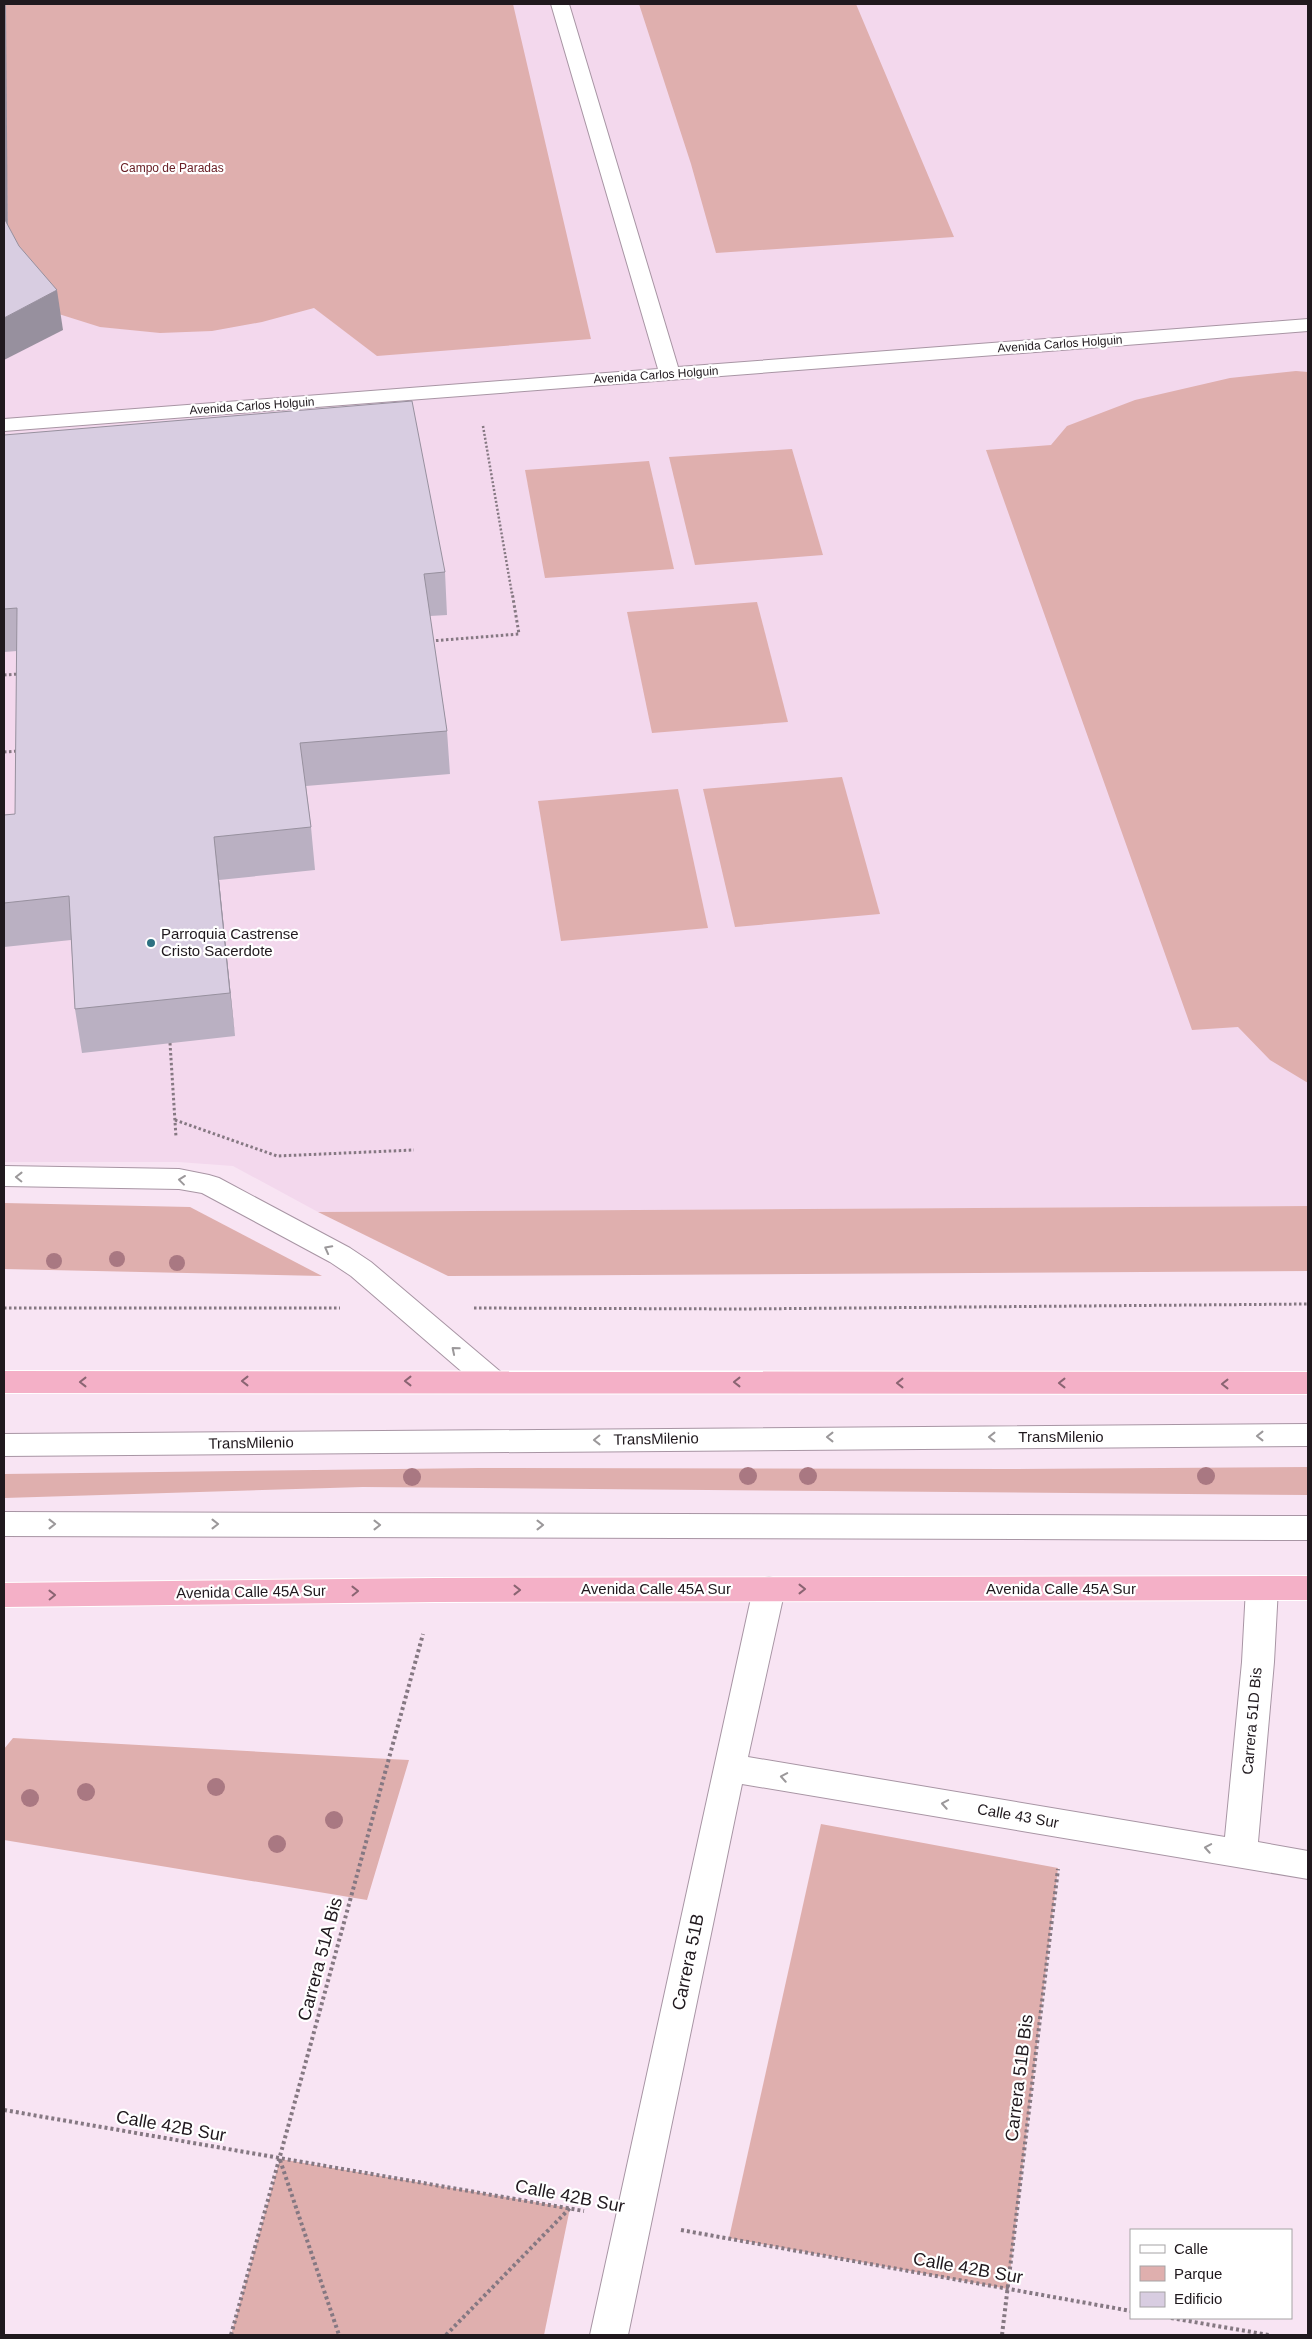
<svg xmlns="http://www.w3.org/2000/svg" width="1312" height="2339" viewBox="0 0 1312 2339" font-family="Arial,sans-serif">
<rect width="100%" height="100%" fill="#f8e4f3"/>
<polygon fill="#f3d8ed" points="4,4 1308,4 1308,1206 318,1212 233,1166 178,1162 4,1162"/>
<g fill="#dfafae">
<polygon points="5,4 513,4 591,339 377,356 314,308 262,322 212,331 160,333 100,327 46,310 8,254"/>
<polygon points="639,4 856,4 954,237 716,253 691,164"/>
<polygon points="1296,371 1308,372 1308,1083 1270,1060 1238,1027 1192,1030 986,450 1051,445 1067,426 1135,400 1230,378"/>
<polygon points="792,449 823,555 695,565 669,457"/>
<polygon points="649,461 674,569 545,578 525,470"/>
<polygon points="757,602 788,722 652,733 627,612"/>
<polygon points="842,777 880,914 735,927 703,789"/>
<polygon points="678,789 708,928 561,941 538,801"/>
<polygon points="4,1203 190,1207 322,1276 4,1269"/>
<polygon points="1308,1206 1308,1271 448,1276 318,1212"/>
<polygon points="1308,1467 1308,1495 363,1487 4,1498 4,1474 478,1468 1005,1469"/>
<polygon points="13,1738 389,1759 409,1760 367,1900 4,1840 4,1749"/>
<polygon points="821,1824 1058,1868 1008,2289 729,2238"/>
<polygon points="280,2159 570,2208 544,2335 231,2335"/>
</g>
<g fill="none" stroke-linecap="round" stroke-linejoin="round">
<g stroke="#a895a4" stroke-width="2">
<g id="minor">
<polygon points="551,4 569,4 678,367 1308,319 1308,331 4,431 4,419 658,369"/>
<polygon points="4,1166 179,1169 209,1175 219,1178 350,1248 371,1262 502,1373 507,1381 502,1389 492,1392 482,1389 351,1276 330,1262 202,1193 179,1189 4,1186"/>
<polygon points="1308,1424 1308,1446 4,1456 4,1434"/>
<polygon points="4,1512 1308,1516 1308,1540 4,1536"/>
<polygon points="1262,1576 1273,1579 1278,1588 1274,1662 1258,1842 1308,1851 1308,1879 742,1784 628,2335 590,2335 753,1589 758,1580 769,1577 780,1580 785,1589 748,1757 1225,1837 1242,1662 1246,1588 1251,1579"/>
</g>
</g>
<g stroke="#fff" stroke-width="2">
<g id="highway">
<polygon points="4,1371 1308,1372 1308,1394 4,1393"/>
<polygon points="1308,1576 1308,1600 435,1602 4,1607 4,1583 435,1578"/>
</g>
</g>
<polyline stroke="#857882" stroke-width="2.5" stroke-dasharray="2 2" stroke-linecap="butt" points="483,426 512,594"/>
<g stroke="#857882" stroke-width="3" stroke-dasharray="2.5 2.5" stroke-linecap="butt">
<polyline points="431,641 519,634 512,592"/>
<polyline points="4,675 19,674"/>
<polyline points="4,752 19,751"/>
<polyline points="170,1043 176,1137"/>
<polyline points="175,1120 277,1156 414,1150"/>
<polyline points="4,1308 340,1308"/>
<polyline points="474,1308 740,1309 1308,1304"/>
</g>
<g stroke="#857882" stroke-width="4" stroke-dasharray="3 3" stroke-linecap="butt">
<polyline points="4,2110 584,2211"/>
<polyline points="280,2160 339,2335"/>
<polyline points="681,2230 1131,2311"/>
<polyline points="1171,2318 1269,2335"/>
<polyline points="231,2335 423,1634"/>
<polyline points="446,2335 570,2208"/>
<polyline points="1002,2335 1058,1869"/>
</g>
<use href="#minor" fill="#fff" fill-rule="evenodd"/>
<use href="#highway" fill="#f4b0c7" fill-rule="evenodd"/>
</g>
<g fill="#a97882">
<circle cx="117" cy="1259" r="8"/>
<circle cx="54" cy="1261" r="8"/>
<circle cx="177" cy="1263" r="8"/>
<circle cx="748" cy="1476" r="9"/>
<circle cx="808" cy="1476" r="9"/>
<circle cx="1206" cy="1476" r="9"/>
<circle cx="412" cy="1477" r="9"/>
<circle cx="216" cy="1787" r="9"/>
<circle cx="86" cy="1792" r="9"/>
<circle cx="30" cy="1798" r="9"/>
<circle cx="334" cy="1820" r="9"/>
<circle cx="277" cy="1844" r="9"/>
</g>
<polygon fill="#bab0c2" points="4,435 445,572 447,615 430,616 447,731 450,774 306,786 311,827 315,870 219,880 235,1036 82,1053 75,1009 71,940 4,947 4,815 15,814 17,651 4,652"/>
<g fill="#97909e">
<polygon points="4,4 6,4 8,254 4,224"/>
<polygon points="57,290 63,330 4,360 4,318"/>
<polygon points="214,837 219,880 235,1036 230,993"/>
</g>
<g fill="#d8cde1" stroke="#97909e">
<polygon points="4,218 19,246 57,290 4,318"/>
<polygon points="412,401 445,572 424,574 447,731 300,743 311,827 214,837 230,993 75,1009 69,896 4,903 4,815 15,814 17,608 4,609 4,435"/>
</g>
<defs><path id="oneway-chevron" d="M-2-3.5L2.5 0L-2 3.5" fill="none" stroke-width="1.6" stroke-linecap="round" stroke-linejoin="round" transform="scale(1.25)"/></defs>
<g stroke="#9b989a">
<use href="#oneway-chevron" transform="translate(19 1177) rotate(-179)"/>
<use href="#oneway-chevron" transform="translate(182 1180) rotate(-173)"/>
<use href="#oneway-chevron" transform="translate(328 1249) rotate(-152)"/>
<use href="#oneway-chevron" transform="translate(455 1350) rotate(-140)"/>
<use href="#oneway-chevron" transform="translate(1260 1436) rotate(180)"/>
<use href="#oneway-chevron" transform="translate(830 1437) rotate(180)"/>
<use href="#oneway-chevron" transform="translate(992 1437) rotate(180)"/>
<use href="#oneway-chevron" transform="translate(597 1440) rotate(179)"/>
<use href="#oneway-chevron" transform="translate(52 1524)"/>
<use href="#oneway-chevron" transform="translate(215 1524)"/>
<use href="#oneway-chevron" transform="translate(377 1525)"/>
<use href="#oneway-chevron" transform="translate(540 1525)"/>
<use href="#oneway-chevron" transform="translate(784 1777) rotate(-170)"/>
<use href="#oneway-chevron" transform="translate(945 1804) rotate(-170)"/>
<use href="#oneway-chevron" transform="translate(1208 1848) rotate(-170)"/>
</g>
<g stroke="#8a6472">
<use href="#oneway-chevron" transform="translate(245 1381) rotate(180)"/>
<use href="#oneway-chevron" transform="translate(408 1381) rotate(-180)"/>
<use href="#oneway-chevron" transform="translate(83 1382) rotate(180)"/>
<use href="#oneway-chevron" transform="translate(737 1382) rotate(-180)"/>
<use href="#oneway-chevron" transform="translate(900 1383) rotate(-180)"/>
<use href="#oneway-chevron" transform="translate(1062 1383) rotate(-180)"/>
<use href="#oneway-chevron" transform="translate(1225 1384) rotate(-180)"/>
<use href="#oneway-chevron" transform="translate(802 1589)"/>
<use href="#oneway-chevron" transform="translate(517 1590)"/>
<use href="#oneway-chevron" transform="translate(355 1591) rotate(-1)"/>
<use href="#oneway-chevron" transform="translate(52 1595) rotate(-1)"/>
</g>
<circle fill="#2d7182" stroke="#fff" stroke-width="2" cx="151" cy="943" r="5"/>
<g text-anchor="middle" stroke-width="4.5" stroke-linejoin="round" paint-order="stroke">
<g font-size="12" fill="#692026" stroke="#fff">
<text x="172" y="172">Campo de Paradas</text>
</g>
<g font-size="12" fill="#20191e" stroke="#fff">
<text transform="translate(1060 344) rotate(-4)" y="4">Avenida Carlos Holguin</text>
<text transform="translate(656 375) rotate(-4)" y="4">Avenida Carlos Holguin</text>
<text transform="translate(252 406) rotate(-4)" y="4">Avenida Carlos Holguin</text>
</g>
<g font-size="15" fill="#20191e" stroke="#fff" text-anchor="start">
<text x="161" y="939">Parroquia Castrense<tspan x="161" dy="17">Cristo Sacerdote</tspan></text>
</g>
<g font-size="15" fill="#20191e" stroke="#fff">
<text x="1061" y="1442">TransMilenio</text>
<text transform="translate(656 1439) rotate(-1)" y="5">TransMilenio</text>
<text transform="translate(251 1443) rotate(-1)" y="5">TransMilenio</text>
<text x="656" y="1594">Avenida Calle 45A Sur</text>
<text x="1061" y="1594">Avenida Calle 45A Sur</text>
<text transform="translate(251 1592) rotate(-1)" y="5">Avenida Calle 45A Sur</text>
<text transform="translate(1252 1721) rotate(-85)" y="5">Carrera 51D Bis</text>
<text transform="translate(1018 1816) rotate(10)" y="5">Calle 43 Sur</text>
</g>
<g font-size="18" fill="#20191e" stroke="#fff">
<text transform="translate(320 1959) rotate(-75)" y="6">Carrera 51A Bis</text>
<text transform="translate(688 1962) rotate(-78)" y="6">Carrera 51B</text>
<text transform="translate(1019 2078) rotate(-83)" y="6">Carrera 51B Bis</text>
<text transform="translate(171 2126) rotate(10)" y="6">Calle 42B Sur</text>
<text transform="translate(570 2196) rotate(11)" y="6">Calle 42B Sur</text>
<text transform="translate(968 2268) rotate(10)" y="6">Calle 42B Sur</text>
</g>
</g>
<rect width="1312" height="2339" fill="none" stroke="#20191e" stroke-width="10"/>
<rect x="1130" y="2229" width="162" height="90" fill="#ffffff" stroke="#a6a3a5"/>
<rect x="1140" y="2245" width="25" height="8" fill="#ffffff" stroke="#a6a3a5"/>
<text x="1174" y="2254" font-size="15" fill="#20191e">Calle</text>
<rect x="1140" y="2266" width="25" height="15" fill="#dfafae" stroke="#a6a3a5"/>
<text x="1174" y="2279" font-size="15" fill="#20191e">Parque</text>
<rect x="1140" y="2292" width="25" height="15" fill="#d8cde1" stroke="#a6a3a5"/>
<text x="1174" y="2304" font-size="15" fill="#20191e">Edificio</text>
</svg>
